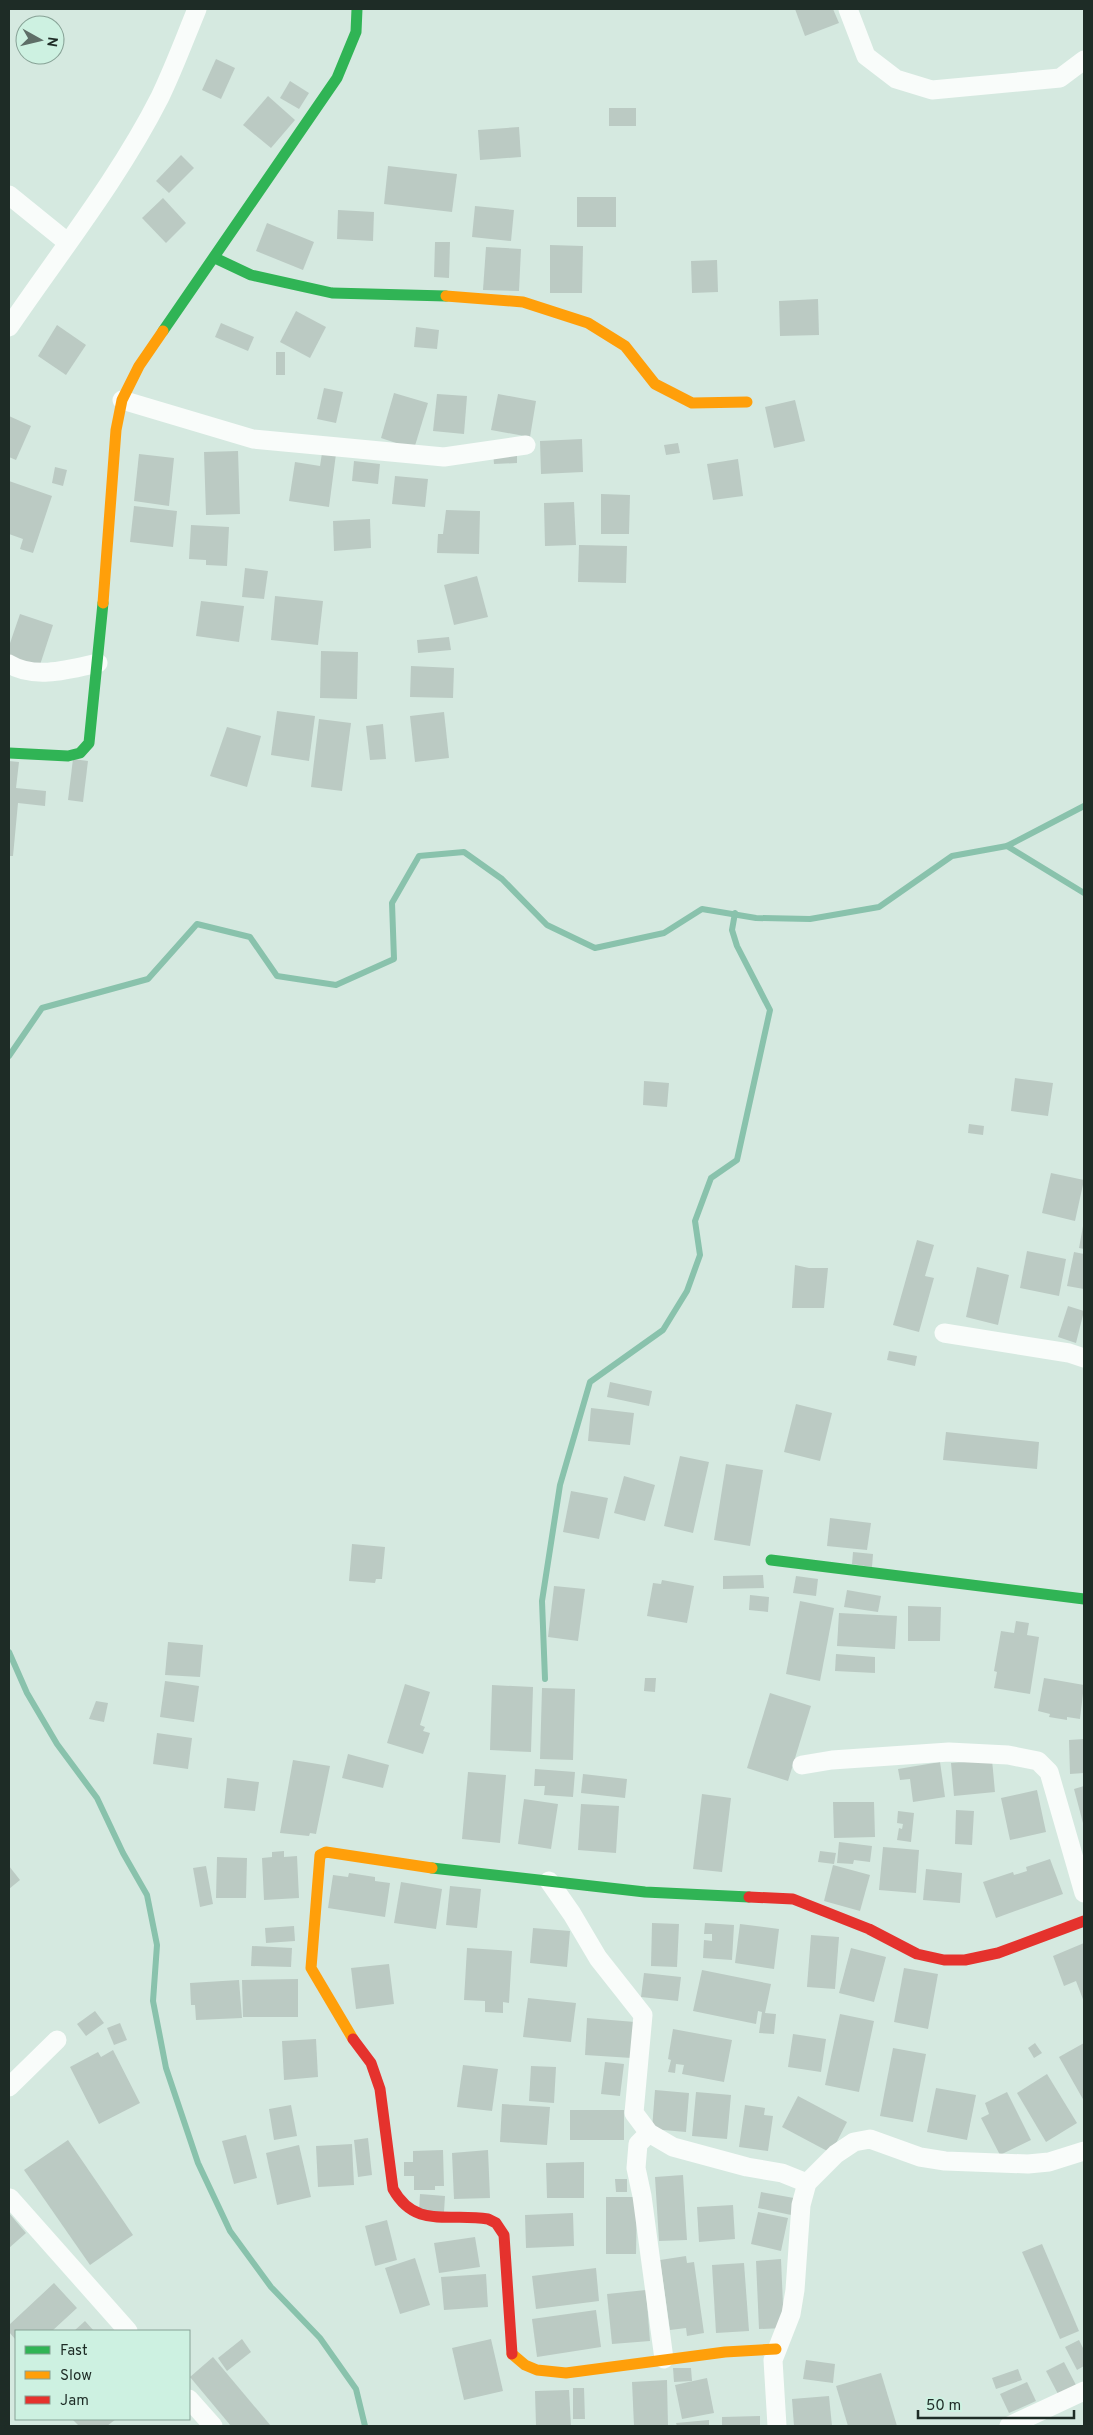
<svg xmlns="http://www.w3.org/2000/svg" width="1093" height="2435" viewBox="0 0 1093 2435" font-family="Overpass,sans-serif">
<rect width="100%" height="100%" fill="#d5e9e0"/>
<g fill="none" stroke-linecap="round" stroke-linejoin="round">
<g stroke="#89c2ac" stroke-width="6">
<polyline points="1007,846 1084,893"/>
<polyline points="9,1056 42,1008 148,979 197,924 250,937 277,976 336,985 394,959 392,903 419,856 464,852 502,879 547,925 595,948 664,933 702,909 756,918 810,919 879,907 952,856 1007,846 1084,806"/>
<polyline points="9,1652 27,1693 57,1744 97,1798 123,1853 147,1895 157,1945 153,2001 166,2068 198,2163 230,2231 271,2287 320,2338 356,2389 365,2426"/>
<polyline points="545,1679 542,1601 560,1485 590,1382 663,1330 687,1291 700,1255 695,1221 711,1178 737,1160 770,1010 737,946 732,930 735,913"/>
</g>
</g>
<g fill="#bbcac3">
<polygon points="795,9 833,9 839,23 805,36"/>
<polygon points="216,59 235,68 221,99 202,90"/>
<polygon points="290,81 309,93 299,109 280,98"/>
<polygon points="268,96 295,120 271,148 243,125"/>
<rect x="609" y="108" width="27" height="18"/>
<polygon points="519,127 521,157 480,160 478,130"/>
<polygon points="181,155 194,168 169,193 156,181"/>
<polygon points="388,166 457,174 452,212 384,204"/>
<rect x="577" y="197" width="39" height="30"/>
<polygon points="163,198 186,223 166,243 142,218"/>
<polygon points="475,206 514,210 511,241 472,237"/>
<polygon points="338,210 374,212 373,241 337,239"/>
<polygon points="267,223 314,242 303,270 256,251"/>
<polygon points="435,242 450,242 449,278 434,277"/>
<polygon points="550,245 583,246 582,293 550,293"/>
<polygon points="486,247 521,249 519,291 483,290"/>
<polygon points="717,260 718,292 692,293 691,261"/>
<polygon points="818,299 819,335 780,336 779,301"/>
<polygon points="296,311 326,327 310,358 280,342"/>
<polygon points="221,323 254,337 248,351 215,337"/>
<polygon points="57,325 86,345 66,375 38,356"/>
<polygon points="416,327 439,330 437,349 414,347"/>
<rect x="276" y="352" width="9" height="23"/>
<polygon points="324,388 343,392 336,423 317,419"/>
<polygon points="394,393 428,403 414,449 381,438"/>
<polygon points="437,394 467,396 464,434 433,431"/>
<polygon points="498,394 536,401 530,437 491,430"/>
<polygon points="795,400 805,441 774,448 765,407"/>
<polygon points="9,416 31,426 16,460 9,457"/>
<polygon points="582,439 583,472 541,474 540,441"/>
<polygon points="678,443 680,453 666,455 664,445"/>
<polygon points="238,451 240,514 206,515 204,452"/>
<polygon points="517,451 517,463 494,464 493,452"/>
<polygon points="322,453 336,454 329,507 289,501 295,462 320,466"/>
<polygon points="139,454 174,458 169,506 134,501"/>
<polygon points="738,459 743,496 713,500 707,464"/>
<polygon points="354,461 380,464 378,484 352,481"/>
<polygon points="55,467 67,470 63,486 52,483"/>
<polygon points="395,476 428,479 425,507 392,504"/>
<polygon points="9,481 52,496 33,553 20,549 23,539 9,534"/>
<polygon points="601,494 630,495 629,534 601,534"/>
<polygon points="574,502 576,545 545,546 544,503"/>
<polygon points="134,506 177,511 173,547 130,542"/>
<polygon points="446,510 480,511 479,554 437,553 438,534 443,534"/>
<polygon points="370,519 371,548 334,551 333,521"/>
<polygon points="191,525 229,527 227,566 206,565 206,560 189,559"/>
<polygon points="579,545 627,546 626,583 578,582"/>
<polygon points="245,568 268,571 264,599 242,597"/>
<polygon points="477,576 488,617 454,625 444,585"/>
<polygon points="275,596 323,601 318,645 271,640"/>
<polygon points="201,601 244,606 239,642 196,636"/>
<polygon points="20,614 53,625 39,668 9,658 9,646"/>
<polygon points="449,637 451,650 418,653 417,640"/>
<polygon points="321,651 358,652 357,699 320,698"/>
<polygon points="411,666 454,668 453,698 410,697"/>
<polygon points="277,711 315,716 309,761 271,755"/>
<polygon points="444,712 449,758 415,762 410,716"/>
<polygon points="319,719 351,723 342,791 311,787"/>
<polygon points="383,724 386,759 370,760 366,726"/>
<polygon points="227,727 261,736 247,787 210,776"/>
<polygon points="73,759 88,761 83,802 68,800"/>
<polygon points="9,761 19,762 16,788 46,791 45,806 18,803 13,856 9,856"/>
<polygon points="1015,1078 1053,1083 1048,1116 1011,1111"/>
<polygon points="644,1081 669,1083 667,1107 643,1105"/>
<polygon points="969,1124 984,1126 983,1135 968,1133"/>
<polygon points="1051,1173 1084,1180 1075,1221 1042,1213"/>
<polygon points="1083,1226 1084,1226 1084,1249 1079,1248"/>
<polygon points="917,1240 934,1245 925,1276 934,1278 919,1332 893,1325"/>
<polygon points="1027,1251 1066,1259 1059,1296 1020,1288"/>
<polygon points="1074,1252 1084,1254 1084,1289 1067,1286"/>
<polygon points="795,1265 809,1268 828,1268 824,1308 792,1308"/>
<polygon points="977,1267 1009,1275 998,1325 966,1317"/>
<polygon points="1068,1306 1084,1311 1076,1343 1058,1337"/>
<polygon points="889,1351 917,1356 915,1366 887,1360"/>
<polygon points="610,1382 652,1391 649,1406 607,1397"/>
<polygon points="796,1404 832,1413 820,1461 784,1452"/>
<polygon points="591,1408 634,1413 630,1445 588,1441"/>
<polygon points="946,1432 1039,1442 1037,1469 943,1460"/>
<polygon points="680,1456 709,1462 693,1533 664,1526"/>
<polygon points="726,1464 763,1470 750,1546 714,1540"/>
<polygon points="624,1476 655,1485 645,1521 614,1513"/>
<polygon points="571,1491 608,1498 599,1539 563,1532"/>
<polygon points="830,1518 871,1523 867,1550 827,1546"/>
<polygon points="352,1544 385,1547 382,1579 376,1579 375,1583 349,1581"/>
<polygon points="853,1552 873,1554 872,1567 852,1564"/>
<polygon points="763,1575 764,1588 723,1589 723,1576"/>
<polygon points="796,1576 818,1579 816,1596 793,1593"/>
<polygon points="662,1580 694,1586 687,1623 647,1616 653,1583 661,1584"/>
<polygon points="554,1586 585,1589 578,1641 548,1637"/>
<polygon points="847,1590 881,1596 878,1612 844,1607"/>
<polygon points="750,1595 769,1597 768,1612 749,1610"/>
<polygon points="800,1601 834,1608 820,1681 786,1674"/>
<polygon points="908,1606 941,1607 940,1641 908,1641"/>
<polygon points="839,1613 897,1616 895,1649 837,1646"/>
<polygon points="1016,1621 1029,1623 1027,1635 1039,1637 1030,1694 994,1688 997,1672 994,1671 1001,1631 1014,1633"/>
<polygon points="168,1642 203,1645 200,1677 165,1675"/>
<polygon points="836,1654 875,1657 875,1673 835,1671"/>
<polygon points="645,1678 656,1678 655,1692 644,1691"/>
<polygon points="1044,1678 1084,1685 1080,1719 1067,1717 1067,1720 1049,1717 1050,1714 1038,1711"/>
<polygon points="165,1681 199,1686 194,1722 160,1717"/>
<polygon points="405,1684 430,1692 420,1725 425,1727 423,1731 430,1733 423,1754 387,1743"/>
<polygon points="492,1685 533,1687 531,1752 490,1750"/>
<polygon points="542,1688 575,1689 573,1760 540,1759"/>
<polygon points="770,1693 811,1706 788,1781 747,1768"/>
<polygon points="96,1701 108,1703 104,1722 89,1719"/>
<polygon points="157,1733 192,1738 188,1769 153,1764"/>
<polygon points="1084,1739 1084,1773 1070,1774 1069,1740"/>
<polygon points="348,1754 389,1765 383,1788 342,1778"/>
<polygon points="293,1760 330,1766 316,1834 310,1833 309,1836 280,1833"/>
<polygon points="992,1760 995,1792 954,1796 951,1763"/>
<polygon points="940,1762 945,1797 913,1802 910,1779 900,1780 898,1769"/>
<polygon points="535,1769 575,1772 573,1797 544,1795 545,1786 534,1786"/>
<polygon points="468,1772 506,1775 500,1843 462,1839"/>
<polygon points="583,1774 627,1779 625,1798 581,1793"/>
<polygon points="227,1778 259,1782 255,1811 224,1808"/>
<polygon points="1084,1786 1084,1827 1074,1789"/>
<polygon points="1037,1790 1046,1832 1010,1840 1001,1798"/>
<polygon points="702,1794 731,1798 722,1872 693,1869"/>
<polygon points="524,1799 558,1804 551,1849 518,1844"/>
<polygon points="833,1802 874,1802 875,1837 834,1838"/>
<polygon points="581,1804 619,1806 616,1853 578,1850"/>
<polygon points="956,1810 974,1811 972,1845 955,1844"/>
<polygon points="898,1811 914,1813 911,1842 897,1840 899,1828 902,1829 903,1824 897,1823"/>
<polygon points="839,1842 872,1846 870,1862 854,1860 853,1864 837,1863"/>
<polygon points="883,1847 919,1850 916,1893 879,1890"/>
<polygon points="284,1851 284,1857 297,1856 299,1898 264,1900 262,1858 272,1857 272,1852"/>
<polygon points="820,1851 836,1853 834,1864 818,1862"/>
<polygon points="217,1857 247,1858 246,1898 216,1898"/>
<polygon points="1050,1859 1063,1894 996,1918 983,1882 1013,1872 1014,1875 1027,1871 1026,1867"/>
<polygon points="833,1865 870,1875 860,1911 824,1901"/>
<polygon points="9,1866 20,1880 9,1889"/>
<polygon points="206,1866 213,1904 200,1907 193,1868"/>
<polygon points="926,1869 962,1873 960,1903 923,1900"/>
<polygon points="349,1873 375,1877 375,1881 390,1883 385,1917 328,1908 333,1875 348,1877"/>
<polygon points="401,1882 442,1889 436,1929 394,1923"/>
<polygon points="450,1886 481,1889 477,1928 446,1925"/>
<polygon points="652,1923 679,1924 677,1967 651,1966"/>
<polygon points="705,1923 734,1925 732,1960 703,1958 704,1940 712,1941 712,1934 704,1934"/>
<polygon points="740,1924 779,1929 774,1969 735,1963"/>
<polygon points="294,1926 295,1941 266,1943 265,1928"/>
<polygon points="533,1928 570,1931 567,1967 530,1963"/>
<polygon points="811,1935 839,1937 835,1989 807,1987"/>
<polygon points="1084,1943 1084,2002 1076,1981 1064,1986 1053,1956"/>
<polygon points="252,1946 292,1948 291,1967 251,1966"/>
<polygon points="467,1948 512,1951 509,2003 503,2002 503,2013 485,2012 485,2001 464,2000"/>
<polygon points="851,1948 886,1957 874,2002 839,1993"/>
<polygon points="389,1964 394,2004 356,2009 351,1968"/>
<polygon points="904,1968 938,1974 928,2029 894,2022"/>
<polygon points="702,1970 771,1984 765,2013 776,2014 774,2034 759,2033 762,2012 758,2011 756,2024 693,2011"/>
<polygon points="644,1973 681,1977 678,2001 641,1997"/>
<polygon points="298,1979 298,2017 243,2017 242,1980"/>
<polygon points="239,1980 242,2018 196,2020 195,2005 191,2005 190,1983"/>
<polygon points="528,1998 576,2003 571,2042 523,2037"/>
<polygon points="95,2011 104,2023 86,2036 77,2024"/>
<polygon points="840,2014 874,2021 859,2092 825,2085"/>
<polygon points="587,2018 635,2022 632,2058 585,2055"/>
<polygon points="120,2023 127,2040 114,2045 107,2028"/>
<polygon points="673,2029 732,2040 724,2082 682,2074 684,2065 676,2064 675,2073 668,2072 671,2060 668,2059"/>
<polygon points="793,2034 826,2039 821,2072 788,2067"/>
<polygon points="316,2039 318,2077 284,2080 282,2041"/>
<polygon points="1035,2043 1042,2053 1034,2058 1028,2048"/>
<polygon points="1084,2043 1084,2101 1059,2057"/>
<polygon points="893,2048 926,2054 913,2122 880,2116"/>
<polygon points="113,2050 140,2103 99,2124 70,2067 98,2052 101,2057"/>
<polygon points="605,2062 624,2064 620,2096 601,2094"/>
<polygon points="463,2065 498,2069 492,2111 457,2107"/>
<polygon points="531,2066 556,2067 554,2103 529,2101"/>
<polygon points="1047,2074 1077,2123 1046,2142 1017,2093"/>
<polygon points="936,2088 976,2095 967,2140 927,2132"/>
<polygon points="655,2090 689,2093 686,2132 652,2129"/>
<polygon points="696,2092 731,2095 727,2139 692,2136"/>
<polygon points="1007,2092 1031,2140 1000,2155 981,2118 989,2114 985,2103"/>
<polygon points="798,2096 847,2122 831,2153 782,2127"/>
<polygon points="502,2104 550,2107 547,2145 500,2142"/>
<polygon points="291,2105 297,2136 274,2140 269,2109"/>
<polygon points="745,2105 765,2108 764,2115 773,2116 768,2151 739,2147"/>
<rect x="570" y="2110" width="54" height="30"/>
<polygon points="246,2135 257,2178 234,2184 222,2141"/>
<polygon points="368,2138 372,2175 358,2177 354,2140"/>
<polygon points="68,2140 133,2235 90,2265 24,2170"/>
<polygon points="352,2144 354,2185 318,2187 316,2146"/>
<polygon points="299,2145 311,2197 277,2205 266,2153"/>
<polygon points="443,2150 444,2186 435,2186 435,2190 414,2190 414,2176 404,2176 404,2162 413,2162 413,2151"/>
<polygon points="488,2150 490,2198 454,2199 452,2153"/>
<polygon points="584,2162 584,2198 547,2198 546,2163"/>
<polygon points="683,2175 687,2240 659,2241 655,2177"/>
<polygon points="615,2179 627,2179 627,2192 616,2192"/>
<polygon points="761,2192 794,2198 791,2215 758,2208"/>
<polygon points="420,2194 445,2196 444,2212 419,2211"/>
<polygon points="606,2197 637,2197 636,2254 606,2254"/>
<polygon points="733,2205 735,2239 699,2242 697,2207"/>
<polygon points="758,2212 788,2218 781,2251 751,2244"/>
<polygon points="9,2213 26,2233 9,2248"/>
<polygon points="573,2213 574,2246 526,2248 525,2215"/>
<polygon points="387,2220 397,2260 375,2266 365,2226"/>
<polygon points="475,2237 480,2267 439,2273 434,2243"/>
<polygon points="1042,2244 1079,2331 1060,2339 1022,2252"/>
<polygon points="686,2256 687,2263 694,2262 704,2333 687,2336 686,2328 670,2330 660,2260"/>
<polygon points="415,2258 430,2305 400,2314 385,2268"/>
<polygon points="781,2259 784,2328 759,2329 756,2261"/>
<polygon points="744,2263 749,2331 716,2333 712,2265"/>
<polygon points="596,2268 599,2301 536,2309 532,2276"/>
<polygon points="486,2274 488,2307 444,2310 441,2277"/>
<polygon points="54,2283 77,2308 52,2331 16,2331 16,2340 9,2332 9,2325"/>
<polygon points="646,2290 650,2341 612,2344 607,2294"/>
<polygon points="596,2310 601,2347 537,2357 532,2319"/>
<polygon points="85,2321 94,2331 74,2331"/>
<polygon points="242,2339 251,2352 227,2371 218,2358"/>
<polygon points="491,2339 503,2391 464,2400 452,2348"/>
<polygon points="1079,2340 1084,2350 1084,2366 1077,2370 1065,2347"/>
<polygon points="213,2357 271,2426 231,2426 190,2377"/>
<polygon points="806,2360 835,2364 833,2383 803,2379"/>
<polygon points="1064,2362 1076,2385 1058,2394 1046,2371"/>
<polygon points="673,2368 691,2368 692,2381 674,2382"/>
<polygon points="1018,2369 1022,2380 996,2389 992,2378"/>
<polygon points="881,2373 897,2426 848,2426 836,2386"/>
<polygon points="707,2378 714,2413 682,2419 675,2385"/>
<polygon points="667,2380 668,2426 634,2426 632,2382"/>
<polygon points="1027,2382 1036,2401 1009,2413 1000,2394"/>
<polygon points="573,2388 584,2388 585,2419 573,2419"/>
<polygon points="569,2390 571,2426 536,2426 535,2391"/>
<polygon points="829,2396 832,2426 794,2426 792,2399"/>
<polygon points="760,2416 760,2426 722,2426 722,2417"/>
<polygon points="72,2419 116,2419 107,2426 79,2426"/>
<polygon points="709,2420 709,2426 677,2426 676,2423"/>
</g>
<g fill="none" stroke-linecap="round" stroke-linejoin="round">
<g stroke="#f9fcfa" stroke-width="19">
<polyline points="848,9 866,56 896,79 932,90 1060,78 1084,60"/>
<polyline points="9,195 67,242"/>
<path d="M9 327C60 252 119 178 160 97 174 68 185 38 197 9"/>
<polyline points="122,400 253,439 444,457 526,445"/>
<path d="M9 664C35 680 71 669 98 663"/>
<polyline points="944,1333 1069,1353 1084,1358"/>
<polyline points="802,1765 832,1760 949,1752 1008,1755 1038,1761 1049,1772 1084,1893"/>
<polyline points="549,1881 572,1914 598,1958 643,2015 634,2113 649,2133 673,2147 747,2167 782,2173 807,2183"/>
<polyline points="9,2087 57,2040"/>
<polyline points="649,2133 638,2144 636,2168 642,2196 664,2359"/>
<polyline points="10,2198 128,2331"/>
<polyline points="189,2399 213,2426"/>
<polyline points="777,2426 773,2360 791,2314 795,2290 801,2205 807,2183 836,2154 854,2142 870,2139 920,2157 945,2161 1028,2164 1049,2162 1084,2151"/>
<polyline points="1009,2426 1084,2391"/>
</g>
<g stroke="#30b455" stroke-width="11">
<polyline points="215,258 251,275 332,293 446,296"/>
<polyline points="163,331 337,78 356,32 357,9"/>
<polyline points="9,753 68,756 80,753 89,743 103,603"/>
<polyline points="771,1560 1084,1599"/>
<polyline points="432,1868 645,1892 749,1897"/>
</g>
<g stroke="#ff9f0a" stroke-width="11">
<polyline points="446,296 523,302 588,323 625,346 655,384 692,403 747,402"/>
<polyline points="103,603 116,430 122,400 139,366 163,331"/>
<polyline points="353,2039 311,1968 320,1855 326,1852 432,1868"/>
<polyline points="512,2354 525,2365 537,2370 566,2373 725,2352 776,2349"/>
</g>
<g stroke="#e5322d" stroke-width="11">
<polyline points="749,1897 793,1899 869,1929 917,1954 944,1960 965,1960 998,1953 1084,1921"/>
<path d="M353 2039 371 2063 380 2089 393 2189C416 2230 449 2212 488 2219L496 2223 504 2235 512 2354"/>
</g>
</g>
<rect width="1093" height="2435" fill="none" stroke="#1e2c26" stroke-width="20"/>
<rect x="15" y="2330" width="175" height="90" fill="#cdf1e1" stroke="#87a296"/>
<rect x="25" y="2346" width="25" height="8" fill="#30b455" stroke="#87a296"/>
<text x="60" y="2355" font-size="15" fill="#1e2c26">Fast</text>
<rect x="25" y="2371" width="25" height="8" fill="#ff9f0a" stroke="#87a296"/>
<text x="60" y="2380" font-size="15" fill="#1e2c26">Slow</text>
<rect x="25" y="2396" width="25" height="8" fill="#e5322d" stroke="#87a296"/>
<text x="60" y="2405" font-size="15" fill="#1e2c26">Jam</text>
<g transform="translate(40 40) rotate(98)"><circle r="24" fill="#cdf1e1" stroke="#87a296"/>
<path d="M0-4L9 19L0 12L-9 19Z" fill="#5e6e67"/>
<text y="-8" font-size="14" font-weight="bold" text-anchor="middle" fill="#1e2c26">N</text>
</g>
<path d="M918 2410v8h156v-8" fill="none" stroke="#1e2c26" stroke-width="2.5"/>
<text x="926" y="2410" font-size="15" fill="#1e2c26" stroke="#cdf1e1" stroke-width="4" paint-order="stroke">50 m</text>
</svg>
